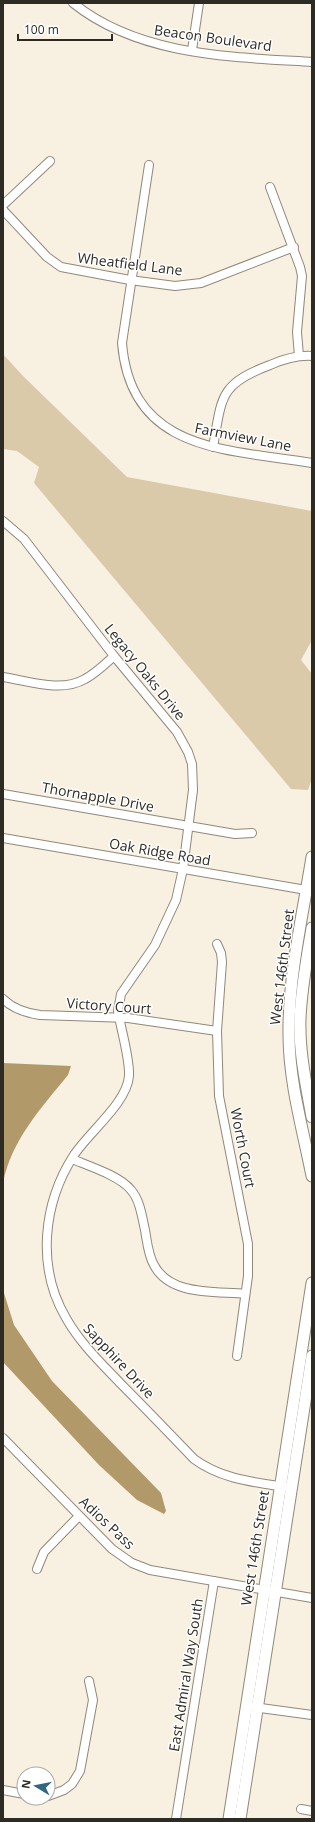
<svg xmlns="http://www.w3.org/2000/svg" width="315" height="1822" viewBox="0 0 315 1822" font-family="'Open Sans',sans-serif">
<rect width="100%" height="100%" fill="#f8f0e1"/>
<polygon fill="#dbcaaa" points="3,354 22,375 127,477 312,511 312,640 301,660 312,674 312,779 308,790 291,789 34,483 39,467 17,451 3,449"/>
<g fill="#b1996a">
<path d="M3 1063 71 1066 68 1075C41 1108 11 1141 3 1183Z"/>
<polygon points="3,1290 14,1325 52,1381 161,1493 166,1511 164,1514 137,1500 99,1465 3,1362"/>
</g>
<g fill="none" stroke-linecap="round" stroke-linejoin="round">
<g stroke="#90897b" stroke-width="10">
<g id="minor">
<path d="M73 3C139 56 231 57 312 62"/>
<polyline points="192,50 199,3"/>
<path d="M149 165 122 343C131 453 228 449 312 463"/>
<polyline points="270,187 300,267 302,276 297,332 299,356"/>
<polyline points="3,205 50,161"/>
<polyline points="3,210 47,257 61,267 130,280 175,286 201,283 294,247"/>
<path d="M213 447C222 397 219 384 270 365 284 359 297 355 312 356"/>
<path d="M3 521 24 539 114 656 177 732 188 752 192 764 193 790 183 869 176 900 155 945 121 994 118 1011C121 1030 130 1059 129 1076 127 1103 89 1132 74 1155 43 1203 36 1267 66 1318 80 1343 101 1363 120 1383 145 1408 170 1434 194 1459 221 1479 253 1482 285 1487"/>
<path d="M3 677C29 681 61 693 85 679 96 673 105 664 114 656"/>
<polyline points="3,794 235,834 252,833"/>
<polyline points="3,838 312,891"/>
<polyline points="217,944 221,953 222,962 217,1031 219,1096 248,1244 248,1276 237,1356"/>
<path d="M3 999C13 1009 26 1013 40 1015L128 1018 217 1031"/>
<path d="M72 1159C89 1166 120 1176 131 1190 140 1200 142 1217 145 1230 147 1241 148 1255 154 1265 170 1296 215 1291 245 1294"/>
<polyline points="3,1438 112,1549 132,1563 150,1570 312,1598"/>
<polyline points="37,1569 44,1552 79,1516"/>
<polyline points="253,1707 312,1715"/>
<polyline points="3,1790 24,1794"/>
<polyline points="48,1796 64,1790 72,1784 80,1771 93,1700 89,1681"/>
<polyline points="301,1809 312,1811"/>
<polyline points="176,1819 214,1581"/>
</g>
</g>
<g stroke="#90897b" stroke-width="13">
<g id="major">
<path d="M312 857C303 913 288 978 289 1035 289 1082 303 1130 312 1176"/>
<path d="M312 928C307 958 301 989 300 1019 299 1052 306 1084 312 1117"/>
<polyline points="229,1819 312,1283"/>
<polyline points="240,1819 312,1356"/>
</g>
</g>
<use href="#minor" stroke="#fff" stroke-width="8"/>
<use href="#major" stroke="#fff" stroke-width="11"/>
</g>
<g text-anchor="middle" stroke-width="3" stroke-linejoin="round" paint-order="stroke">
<g font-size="14" fill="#2e2b25" stroke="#fff">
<text transform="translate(213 38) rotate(8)" y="5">Beacon Boulevard</text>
<text transform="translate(130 264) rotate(7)" y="5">Wheatfield Lane</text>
<text transform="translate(243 437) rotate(11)" y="5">Farmview Lane</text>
<text transform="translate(145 672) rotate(51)" y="5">Legacy Oaks Drive</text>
<text transform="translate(98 797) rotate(10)" y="5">Thornapple Drive</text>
<text transform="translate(160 852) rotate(10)" y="5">Oak Ridge Road</text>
<text transform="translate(282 967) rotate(-83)" y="5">West 146th Street</text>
<text transform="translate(109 1006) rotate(4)" y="5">Victory Court</text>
<text transform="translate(243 1148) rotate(79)" y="5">Worth Court</text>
<text transform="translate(119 1361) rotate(47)" y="5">Sapphire Drive</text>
<text transform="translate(107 1523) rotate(43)" y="5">Adios Pass</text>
<text transform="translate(255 1548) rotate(-81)" y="5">West 146th Street</text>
<text transform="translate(186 1675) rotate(-81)" y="5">East Admiral Way South</text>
</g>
</g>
<rect width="315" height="1822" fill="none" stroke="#2e2b25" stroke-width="8"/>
<g transform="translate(36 1786) rotate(280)"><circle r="19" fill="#ffffff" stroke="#abaaa8"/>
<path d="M0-3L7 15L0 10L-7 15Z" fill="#316783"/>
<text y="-6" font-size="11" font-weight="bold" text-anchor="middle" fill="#2e2b25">N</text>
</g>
<path d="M18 34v6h94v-6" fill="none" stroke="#2e2b25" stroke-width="2"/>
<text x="24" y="34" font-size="12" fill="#2e2b25" stroke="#ffffff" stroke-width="3" paint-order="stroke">100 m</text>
</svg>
